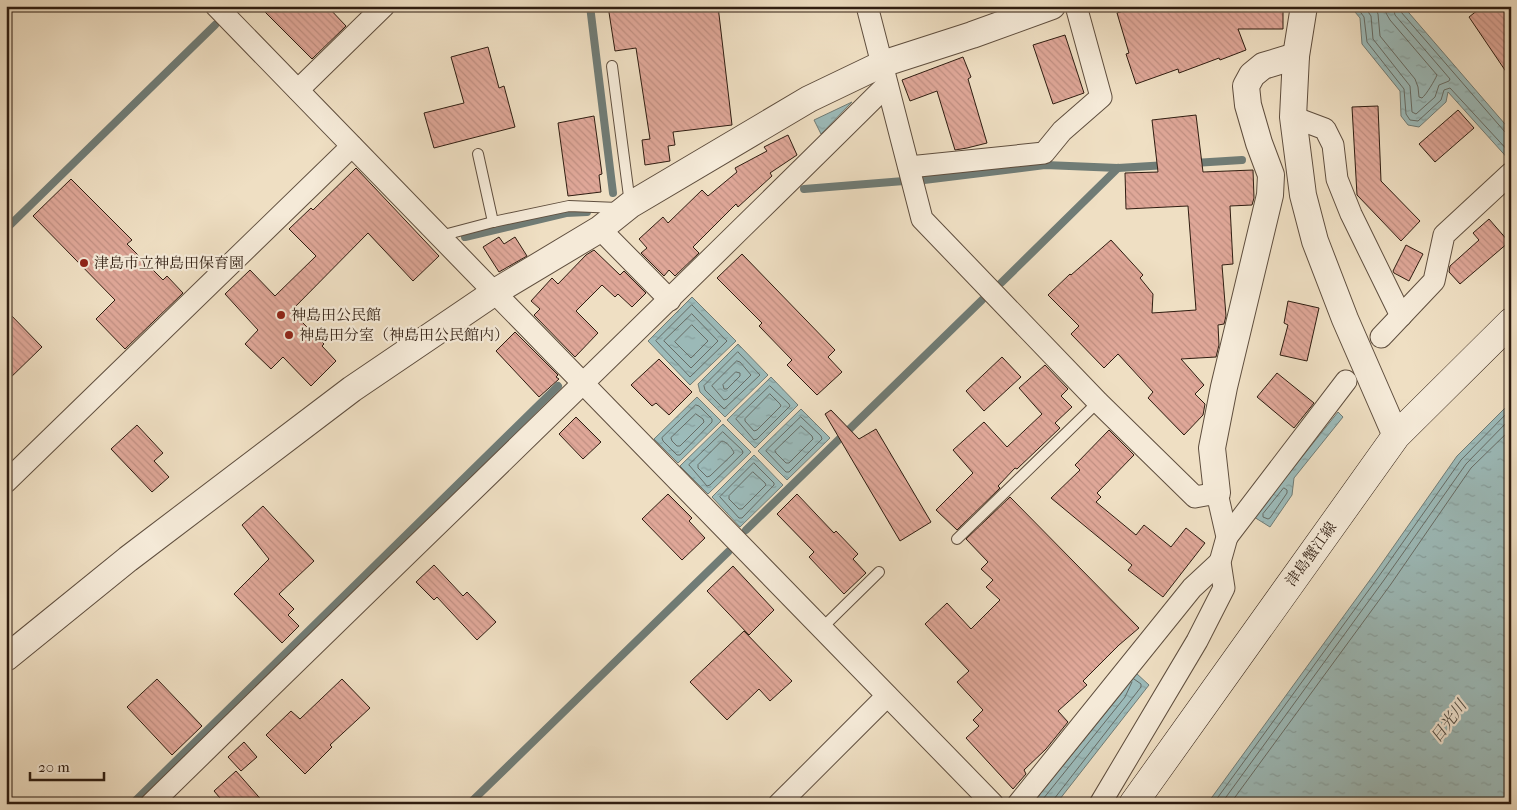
<svg xmlns="http://www.w3.org/2000/svg" width="1517" height="810" viewBox="0 0 1517 810" font-family="'IM FELL French Canon','Noto Serif JP',serif">
<defs>
<pattern id="water-ripples" width="26" height="14" patternUnits="userSpaceOnUse" patternTransform="scale(1.25)"><rect width="26" height="14" fill="#9cbbba"/><path d="M2 4q2-2 4 0t4 0M15 11q2-2 4 0t4 0" fill="none" stroke="#87a09f"/></pattern>
<pattern id="building-back-hatch" width="6" height="6" patternUnits="userSpaceOnUse" patternTransform="scale(1.25)"><rect width="6" height="6" fill="#dfa798"/><path d="M-1 5l2 2M0 0l6 6M5-1l2 2" fill="none" stroke="#c08f82"/></pattern>
</defs>
<rect width="100%" height="100%" fill="#efdfc3"/>
<filter id="stains"><feTurbulence type="fractalNoise" baseFrequency=".004" numOctaves="4"/><feColorMatrix values="0 0 0 0 .2 0 0 0 0 .09 0 0 0 0 .02 0 0 0 .5 -.17"/></filter>
<radialGradient id="worn" r=".72"><stop offset=".6" stop-color="#630" stop-opacity="0"/><stop offset="1" stop-color="#630" stop-opacity=".3"/></radialGradient>
<g fill="url(#water-ripples)" stroke="#707c76">
<polygon points="1350,6 1403,6 1511,131 1511,162 1448,92 1446,102 1419,127 1408,125 1401,116 1400,91 1362,44 1360,18"/>
<polygon points="852,102 821,134 814,120"/>
<polygon points="692,297 736,341 690,385 648,341"/>
<polygon points="738,344 768,375 725,417 700,392 698,384"/>
<polygon points="771,377 798,405 755,448 727,420"/>
<polygon points="697,397 721,421 678,463 654,439"/>
<polygon points="1511,402 1511,804 1207,804 1375,573 1457,456"/>
<polygon points="801,409 830,438 787,480 758,451"/>
<polygon points="1338,412 1343,417 1294,478 1292,495 1270,527 1254,517"/>
<polygon points="723,424 751,452 708,494 680,466"/>
<polygon points="754,455 783,485 740,527 712,497"/>
<polygon points="1131,671 1136,673 1149,685 1056,804 1032,804 1121,694"/>
</g>
<g fill="none" stroke-linecap="round" stroke-linejoin="round">
<g stroke="#666c66" stroke-width="1">
<polyline points="1356,6 1364,17 1367,42 1404,89 1406,114 1410,120 1418,121 1441,100 1444,90 1450,88 1511,154"/>
<polyline points="1364,6 1371,16 1373,39 1410,86 1412,112 1416,114 1435,97 1439,85 1449,81 1450,79 1395,15 1393,6"/>
<path d="M1374 6 1378 14 1380 36 1415 79 1418 87 1419 97 1422 98C1426 95 1435 80 1437 75L1390 20 1386 13 1385 6"/>
<polyline points="1399,6 1401,12 1505,132 1511,134"/>
<polygon points="692,305 727,341 690,377 656,341"/>
<polygon points="692,314 718,341 691,368 664,341"/>
<polygon points="692,325 708,341 691,358 675,342"/>
<polygon points="738,352 760,375 724,409 705,390 704,386"/>
<polygon points="737,361 740,362 751,375 727,399 724,400 712,386"/>
<polygon points="736,372 740,373 740,376 727,389 724,389 723,385"/>
<polygon points="770,386 789,404 790,406 757,439 754,440 736,419"/>
<polygon points="770,394 780,404 781,406 757,430 754,431 745,421 745,419"/>
<polygon points="696,405 699,406 712,419 712,422 680,455 677,455 663,441 662,438"/>
<polygon points="696,414 703,419 704,422 680,446 677,446 672,441 671,438"/>
<polygon points="801,417 821,436 822,439 789,472 786,472 766,451"/>
<polygon points="801,426 812,436 813,439 789,463 786,463 776,453 775,451"/>
<polygon points="723,432 742,450 743,453 710,485 707,486 689,465"/>
<path d="M722 441C726 441 733 449 734 453L710 476 707 477 698 468V465Z"/>
<polygon points="754,463 774,483 774,485 742,518 739,518 720,497"/>
<polygon points="753,472 765,483 766,485 742,509 739,509 729,499 729,496"/>
<polygon points="1284,488 1287,490 1287,493 1270,518 1268,519 1263,517 1263,514"/>
<polyline points="1039,804 1125,697 1132,682"/>
<polyline points="1053,804 1054,799 1141,687 1141,684 1134,679"/>
<polyline points="1213,804 1379,576 1461,460 1511,409"/>
<polyline points="1221,804 1384,580 1466,464 1511,418"/>
<polyline points="1230,804 1391,584 1471,468 1511,429"/>
</g>
<g stroke="#707c76" stroke-width="8">
<polyline points="590,6 613,193"/>
<polyline points="1194,163 1242,160"/>
<polyline points="924,180 1045,165 1118,168 1167,165"/>
<polyline points="804,189 904,181"/>
<polyline points="6,229 215,25"/>
<polyline points="465,237 566,213 587,212"/>
<polyline points="1001,283 1118,168"/>
<polyline points="746,530 982,300"/>
<polyline points="132,804 558,386"/>
<polyline points="469,804 728,552"/>
</g>
</g>
<g fill="url(#building-back-hatch)" stroke="#2f1d11">
<polygon points="259,6 327,6 346,26 312,59"/>
<polygon points="608,6 718,6 732,125 673,132 675,145 668,146 670,161 645,165 642,140 650,139 636,48 615,51"/>
<polygon points="1139,6 1283,6 1283,29 1238,29 1246,50 1220,60 1219,58 1179,73 1178,69 1136,84 1126,54 1129,53 1117,13"/>
<polygon points="1483,6 1511,6 1511,79 1469,17"/>
<polygon points="1065,35 1084,93 1053,104 1033,45"/>
<polygon points="488,47 499,88 504,86 515,127 434,148 424,113 464,103 451,57"/>
<polygon points="963,57 971,77 968,79 987,143 967,148 955,150 937,91 910,101 902,80"/>
<polygon points="1378,106 1381,181 1420,221 1401,241 1357,195 1352,107"/>
<polygon points="1458,110 1474,128 1435,162 1419,144"/>
<polygon points="1196,115 1203,172 1253,170 1254,198 1252,205 1230,206 1233,264 1222,265 1226,316 1224,324 1218,325 1219,345 1216,357 1181,359 1204,385 1195,394 1205,404 1203,415 1184,435 1148,398 1153,392 1118,354 1104,368 1071,334 1079,326 1048,295 1070,274 1071,275 1111,240 1143,275 1140,278 1153,294 1152,313 1196,310 1188,206 1126,209 1125,173 1158,172 1152,120"/>
<polygon points="594,116 602,174 599,175 601,192 568,196 558,123"/>
<polygon points="788,135 797,155 770,173 772,176 738,207 736,204 693,247 699,253 675,276 669,270 664,276 641,253 647,248 639,239 663,217 668,223 702,190 708,196 737,172 735,168 767,151 764,147"/>
<polygon points="356,168 439,256 413,281 368,233 291,311 324,344 322,346 336,361 311,386 283,357 271,369 245,344 258,330 225,294 250,270 275,296 316,256 289,229 311,208 313,210"/>
<polygon points="71,179 132,240 127,244 163,280 167,276 183,293 125,349 96,319 115,300 33,216"/>
<polygon points="1489,219 1509,242 1460,284 1449,272 1450,266 1479,240 1473,233"/>
<polygon points="499,237 504,244 515,237 527,256 499,272 483,247"/>
<polygon points="1406,245 1423,254 1409,281 1394,273 1393,271"/>
<polygon points="594,250 620,275 624,271 646,293 632,307 618,294 615,297 602,285 576,311 598,333 575,357 534,315 540,309 531,301 552,278 558,284 586,255"/>
<polygon points="742,254 835,350 828,357 842,372 817,395 787,365 792,360 759,326 762,323 717,278"/>
<polygon points="1288,301 1319,308 1307,361 1280,355 1288,325 1284,323"/>
<polygon points="6,310 42,347 6,382"/>
<polygon points="515,332 558,375 556,377 559,379 539,397 496,351"/>
<polygon points="1002,357 1021,377 984,411 966,391"/>
<polygon points="659,359 692,392 669,415 656,403 652,406 631,385"/>
<polygon points="1045,365 1068,389 1061,396 1072,407 1055,423 1060,428 1017,469 1015,468 998,486 1000,488 957,530 936,510 973,473 953,450 984,422 1007,447 1042,414 1019,388"/>
<polygon points="1277,373 1314,403 1294,428 1257,397"/>
<polygon points="831,410 859,439 876,429 931,522 900,541 825,414"/>
<polygon points="576,417 601,442 583,459 559,434"/>
<polygon points="137,425 163,453 154,461 169,477 152,492 111,449"/>
<polygon points="1109,430 1134,455 1097,493 1101,497 1096,502 1136,535 1144,525 1171,547 1186,528 1205,543 1163,597 1128,570 1132,565 1051,498 1080,470 1075,465"/>
<polygon points="668,494 692,518 689,521 705,538 682,560 642,519"/>
<polygon points="797,494 834,533 836,531 858,554 853,559 866,573 844,594 809,557 814,552 777,514"/>
<polygon points="1010,497 1139,628 1119,645 1083,681 1087,685 1058,711 1068,722 1046,749 1024,770 1026,774 1013,789 966,738 979,726 973,720 983,710 957,682 969,671 925,624 947,603 971,629 1000,600 986,587 993,580 981,569 988,562 966,539"/>
<polygon points="263,506 314,561 279,594 294,609 288,615 299,626 282,643 234,594 269,559 242,525"/>
<polygon points="434,565 463,596 467,592 496,622 477,640 437,597 434,600 416,582"/>
<polygon points="733,566 774,610 749,635 707,591"/>
<polygon points="744,631 792,681 770,701 759,689 727,720 690,682"/>
<polygon points="157,679 202,726 172,755 127,707"/>
<polygon points="342,679 370,708 330,745 332,747 305,774 266,735 291,711 300,719"/>
<polygon points="244,742 257,757 241,771 228,757"/>
<polygon points="236,771 265,804 225,804 214,791"/>
</g>
<g fill="none" stroke-linecap="round" stroke-linejoin="round">
<g stroke="#5f4e3e" stroke-width="12">
<g id="service">
<polyline points="612,66 630,204"/>
<polyline points="478,154 493,222"/>
<polyline points="440,236 493,222 569,206 618,208"/>
<polyline points="957,539 1098,402"/>
<polyline points="821,629 879,572"/>
</g>
</g>
<g stroke="#5f4e3e" stroke-width="23">
<g id="minor">
<path d="M216 6C475 272 733 539 993 804"/>
<polyline points="867,6 922,219 1098,402 1195,497 1217,493 1227,537 1220,562 1224,588 1197,641 1100,804"/>
<polyline points="298,90 384,6"/>
<polyline points="1293,117 1325,129 1333,145 1337,179 1351,214 1401,316"/>
<polyline points="909,167 1044,153 1062,131 1101,97 1076,6"/>
<polyline points="600,229 670,300"/>
<polyline points="1381,337 1434,281 1444,235 1511,173"/>
<polyline points="6,482 352,146"/>
<polyline points="1227,537 1346,381"/>
<path d="M151 804C396 564 643 327 887 85"/>
<polyline points="779,804 887,696"/>
<polyline points="1018,804 1192,588 1220,562"/>
</g>
</g>
<g stroke="#5f4e3e" stroke-width="28">
<g id="tertiary">
<polyline points="1304,6 1296,56 1293,117 1303,195 1315,241 1345,319 1396,436"/>
<polyline points="1217,493 1212,448 1224,387 1270,195 1271,175 1259,143 1248,105 1246,86 1252,75 1263,66 1296,56"/>
<polyline points="6,658 128,559 352,389 495,292 600,229 630,205 809,99 882,64 972,35 1052,6"/>
</g>
</g>
<g stroke="#2f1d11" stroke-width="29">
<polyline id="secondary" points="1133,804 1396,436 1511,322"/>
</g>
<use href="#service" stroke="#f5ead8" stroke-width="10"/>
<use href="#minor" stroke="#f5ead8" stroke-width="21"/>
<use href="#tertiary" stroke="#f5ead8" stroke-width="26"/>
<use href="#secondary" stroke="#f5ead8" stroke-width="28"/>
</g>
<g fill="#8f2418" stroke="#f5ead8" stroke-width="2">
<circle cx="84" cy="263" r="5"/>
<circle cx="281" cy="315" r="5"/>
<circle cx="289" cy="335" r="5"/>
</g>
<g text-anchor="middle" stroke-width="4.5" stroke-linejoin="round" paint-order="stroke">
<g font-size="15" fill="#2f1d11" stroke="#f5ead8" text-anchor="start">
<text x="94" y="268">津島市立神島田保育園</text>
<text x="291" y="320">神島田公民館</text>
<text x="299" y="340">神島田分室（神島田公民館内）</text>
</g>
<g font-size="15" fill="#2f1d11" stroke="#f5ead8">
<text transform="translate(1311 554) rotate(-54)" y="5">津島蟹江線</text>
</g>
<g font-size="16" font-style="italic" fill="#504c44" stroke="#f5ead8">
<text transform="translate(1448 721) rotate(-53)" y="6">日光川</text>
</g>
</g>
<rect width="1517" height="810" fill="none" stroke="#efdfc3" stroke-width="25"/>
<rect x="8" y="8" width="1502" height="795" fill="none" stroke="#2f1d11" stroke-width="2.5"/>
<rect x="12" y="12" width="1492" height="785" fill="none" stroke="#2f1d11"/>
<path d="M30 772v8h74v-8" fill="none" stroke="#2f1d11" stroke-width="2.5"/>
<text x="38" y="772" font-size="15" fill="#2f1d11" stroke="#f5ead8" stroke-width="4" paint-order="stroke">20 m</text>
<rect width="100%" height="100%" filter="url(#stains)"/>
<rect width="100%" height="100%" fill="url(#worn)"/>
</svg>
